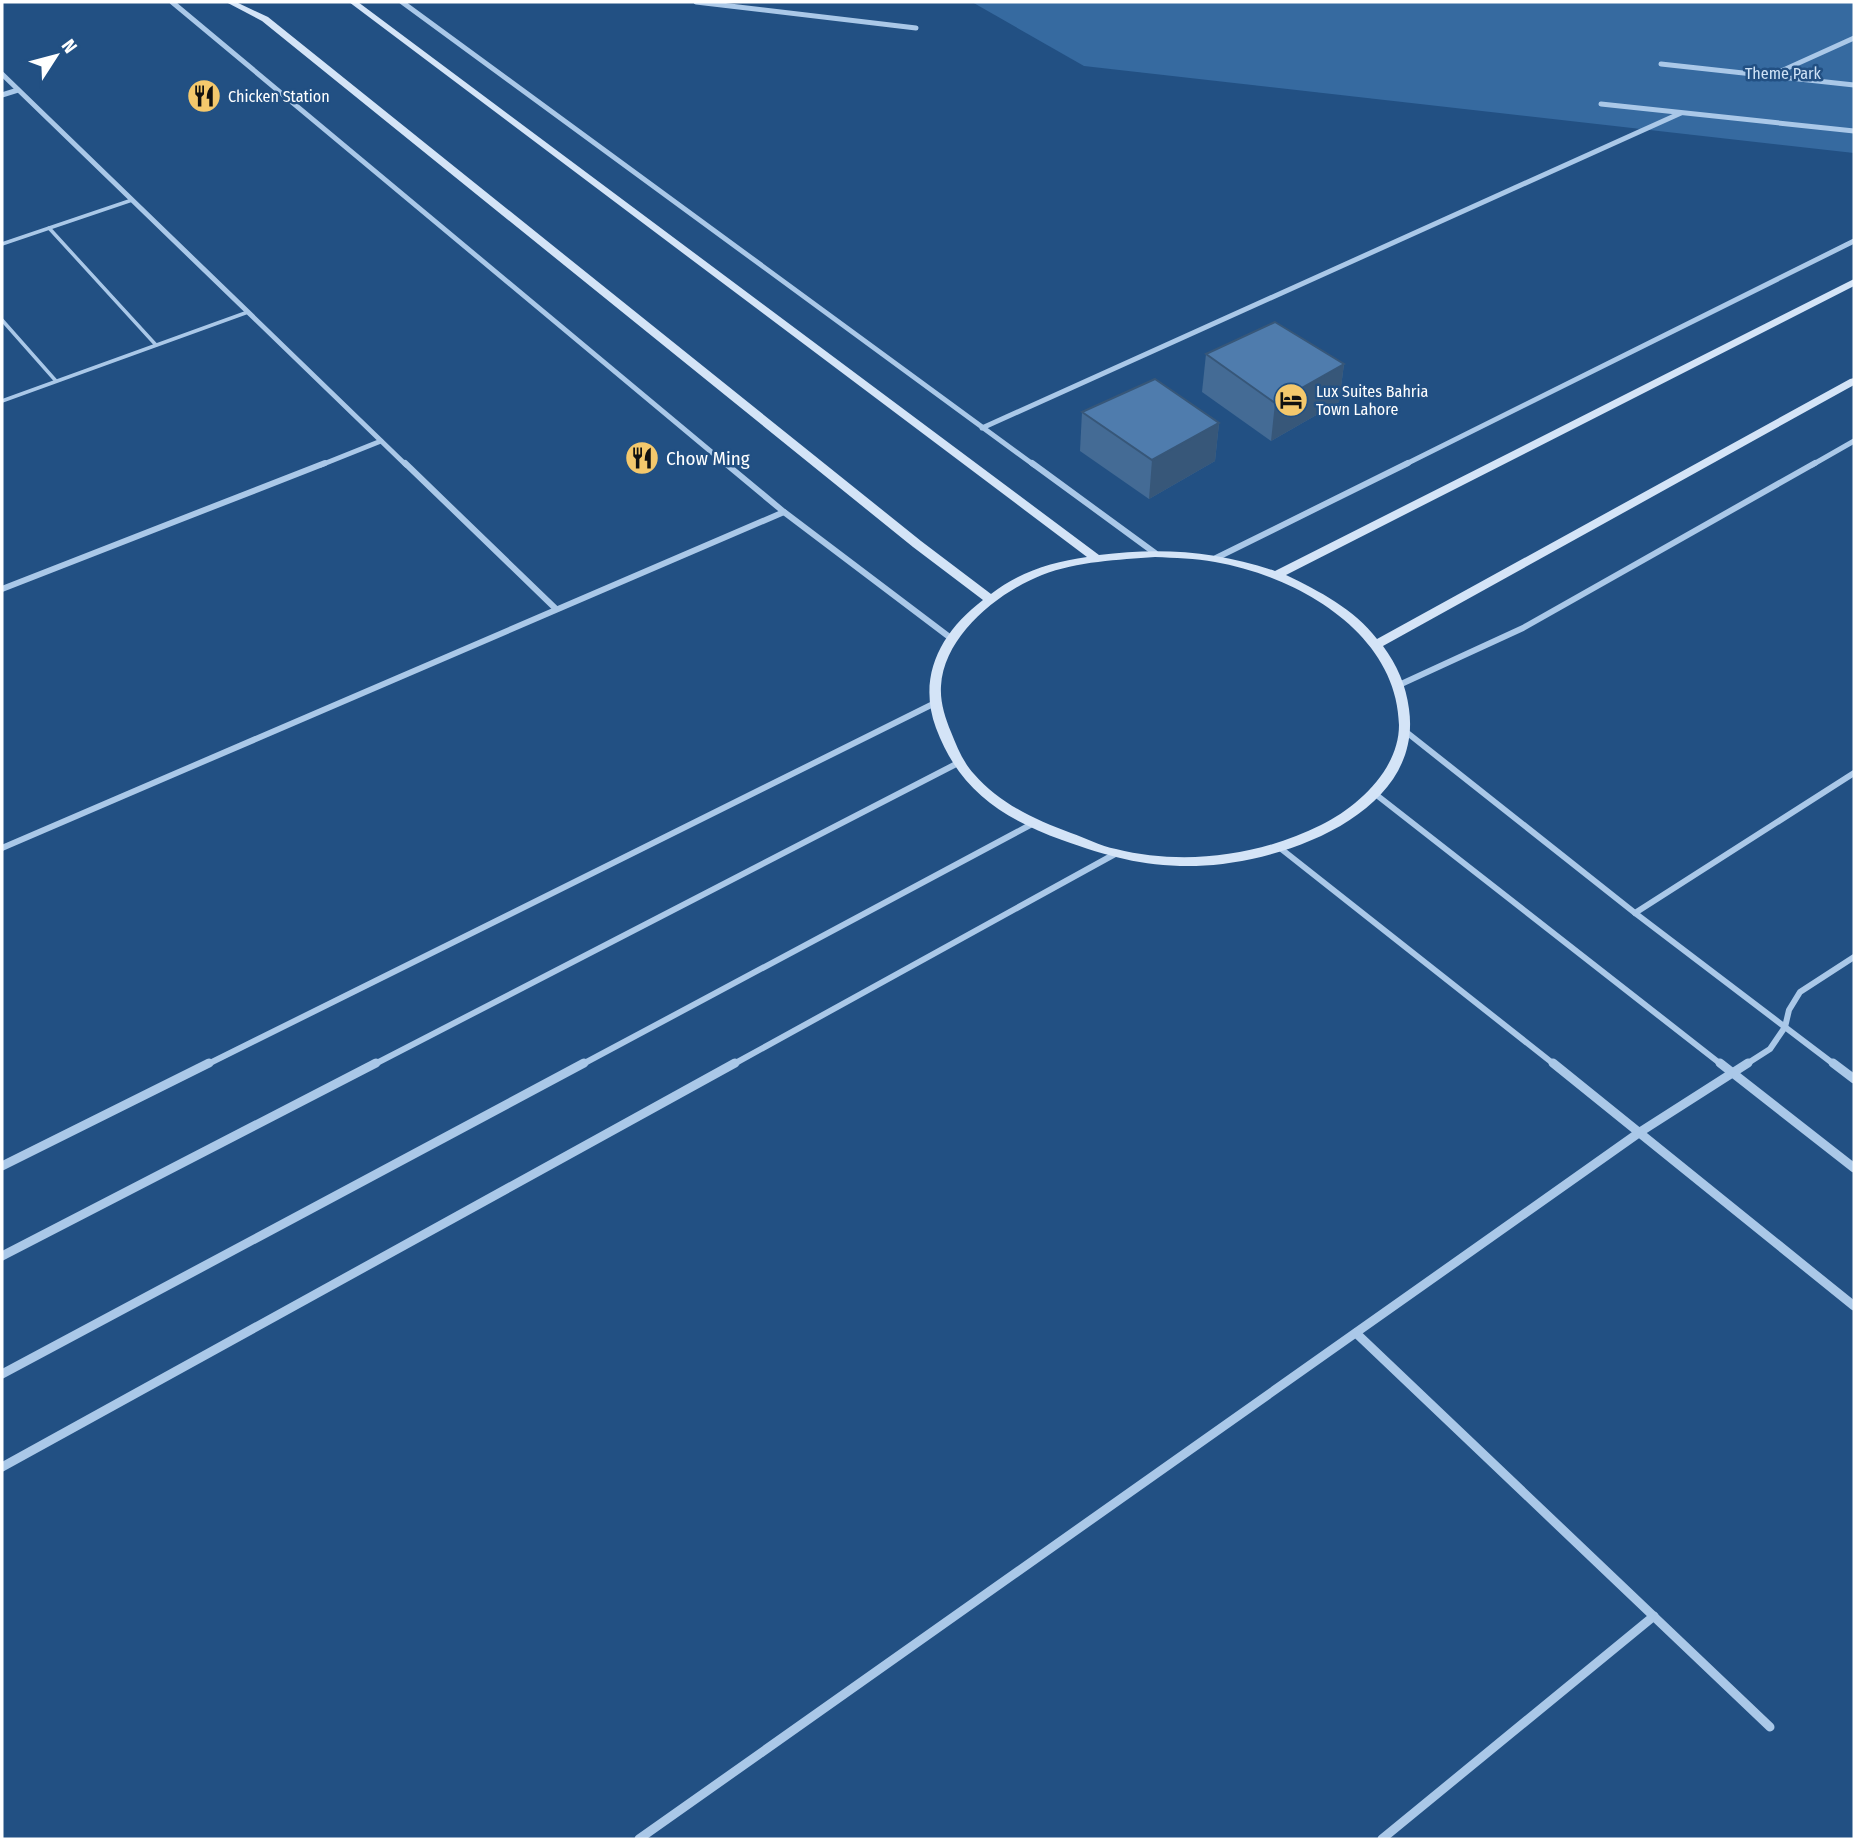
<svg xmlns="http://www.w3.org/2000/svg" width="1856" height="1841" viewBox="0 0 1856 1841" font-family="'Fira Sans Condensed',sans-serif">
<rect width="100%" height="100%" fill="#225083"/>
<polygon fill="#366aa0" points="972,2 1854,2 1854,153 1084,66"/>
<g fill="none" stroke-linecap="round" stroke-linejoin="round">
<g stroke="#aac8e8" stroke-width="3.5">
<polyline points="49,228 156,345"/>
<polyline points="2,244 132,200"/>
<polyline points="2,320 56,381"/>
<polyline points="2,401 248,312"/>
</g>
<g stroke="#aac8e8" stroke-width="5">
<polyline points="172,2 727,465"/>
<polyline points="402,2 1034,465"/>
<polyline points="696,2 916,28"/>
<polyline points="1661,64 1854,85"/>
<polyline points="2,74 406,465"/>
<polyline points="1770,76 1854,38"/>
<polyline points="2,95 18,90"/>
<polyline points="1601,104 1854,131"/>
<polyline points="982,428 1681,113"/>
<polyline points="321,465 381,441"/>
<polyline points="1404,465 1854,241"/>
<polyline points="1812,465 1854,441"/>
</g>
<g stroke="#aac8e8" stroke-width="6">
<polyline points="405,463 556,609"/>
<polyline points="725,463 784,512 952,639"/>
<polyline points="1032,463 1155,553"/>
<polyline points="1216,558 1408,463"/>
<polyline points="2,589 325,463"/>
<polyline points="1399,685 1523,628 1815,463"/>
<polyline points="1405,731 1635,913 1835,1065"/>
<polyline points="1374,793 1722,1065"/>
<polyline points="2,848 784,512"/>
<polyline points="1280,848 1555,1065"/>
<polyline points="1635,913 1854,773"/>
<polyline points="206,1065 935,703"/>
<polyline points="373,1065 958,763"/>
<polyline points="581,1065 1032,824"/>
<polyline points="732,1065 1115,854"/>
<polyline points="1745,1065 1770,1049 1785,1027 1789,1010 1800,992 1854,957"/>
</g>
<g stroke="#aac8e8" stroke-width="9">
<polyline points="1553,1063 1854,1306"/>
<polyline points="1720,1063 1854,1168"/>
<polyline points="1833,1063 1854,1079"/>
<polyline points="2,1166 209,1063"/>
<polyline points="2,1256 376,1063"/>
<polyline points="1356,1333 1770,1727"/>
<polyline points="2,1374 584,1063"/>
<polyline points="2,1467 735,1063"/>
<polyline points="639,1839 1640,1132 1748,1063"/>
<polyline points="1382,1839 1654,1616"/>
</g>
<path fill="#d4e4f7" fill-rule="evenodd" d="M226 2H236L268 17 921 541 991 594C1019 572 1052 562 1087 557L349 2H358L1099 555C1160 547 1217 551 1275 571L1854 279V286L1286 575C1319 591 1354 609 1377 639L1850 379 1854 378V385L1383 646C1397 665 1406 685 1409 709 1424 815 1279 864 1196 866 1144 867 1110 857 1062 840 1002 818 959 790 936 728 917 676 941 632 983 600L913 547 262 21ZM1155 557C1175 558 1195 558 1215 562 1296 576 1397 632 1399 725 1399 769 1358 807 1321 825 1259 856 1184 866 1116 849 1100 846 1086 838 1071 833 1035 820 999 803 974 774 963 762 957 747 951 732 945 717 940 702 941 686 944 635 999 592 1042 575 1078 561 1118 560 1155 557Z"/>
</g>
<g fill="#446b95">
<polygon points="1206,354 1344,364 1339,402 1271,441 1202,392"/>
<polygon points="1082,412 1219,423 1215,461 1149,499 1080,451"/>
</g>
<g fill="#375779">
<polygon points="1344,364 1339,402 1271,441 1275,403"/>
<polygon points="1219,423 1215,461 1149,499 1152,460"/>
</g>
<g fill="#4f7cad" stroke="#375779" stroke-width="2">
<polygon points="1275,322 1344,364 1275,403 1206,354"/>
<polygon points="1155,379 1219,423 1152,460 1082,412"/>
</g>
<defs>
<g id="restaurant-disc" transform="scale(1.75)"><circle r="9.5" fill="#f4c86c" stroke="#225083"/><path d="M-5-6h1v4h1v-4h1v4h1v-4h1v5L-1.5 .5V6h-2V.5L-5-1ZM5-6V6H3V1.5H1.5Q1.5-4 5-6Z" fill="#111"/></g>
<g id="hotel-disc" transform="scale(1.75)"><circle r="9.5" fill="#f4c86c" stroke="#225083"/><path d="M-6-4.5h1.5V1H6V5H4.5V3h-9V5H-6ZM-4 0a1.8 1.8 0 1 1 3.6 0ZM.5 0V-2.5h3Q6-2.5 6 0Z" fill="#111"/></g>
</defs>
<g fill-rule="evenodd">
<use href="#restaurant-disc" x="204" y="96"/>
<use href="#hotel-disc" x="1291" y="400"/>
<use href="#restaurant-disc" x="642" y="458"/>
</g>
<g text-anchor="middle" stroke-width="5" stroke-linejoin="round" paint-order="stroke">
<g font-size="16" fill="#cee2f6" stroke="#225083">
<text x="1783" y="79">Theme Park</text>
</g>
<g font-size="16" fill="#fff" stroke="#225083" text-anchor="start">
<text x="228" y="102">Chicken Station</text>
<text x="1316" y="397">Lux Suites Bahria<tspan x="1316" dy="18">Town Lahore</tspan></text>
</g>
<g font-size="19" fill="#fff" stroke="#225083" text-anchor="start">
<text x="666" y="465">Chow Ming</text>
</g>
</g>
<rect width="1856" height="1841" fill="none" stroke="#ffffff" stroke-width="7"/>
<g transform="translate(56 56) rotate(54)" stroke="#225083" stroke-width="5" paint-order="stroke">
<path d="M0-5L12 26L0 18L-12 26Z" fill="#ffffff"/>
<text y="-10" font-size="19" font-weight="bold" text-anchor="middle" fill="#ffffff">N</text>
</g>
</svg>
